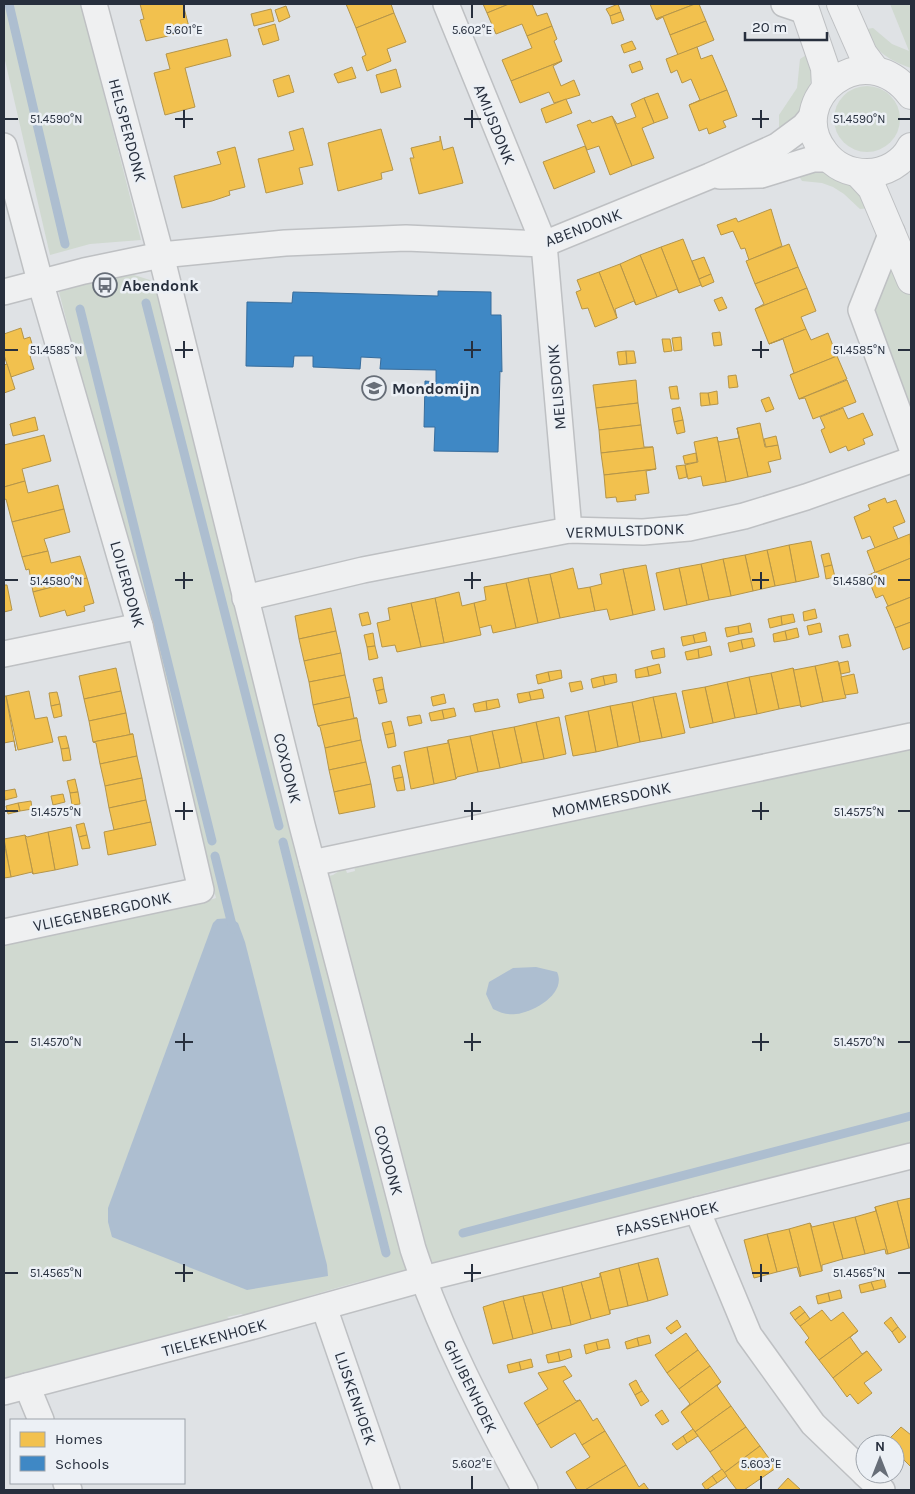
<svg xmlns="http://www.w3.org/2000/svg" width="915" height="1494" viewBox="0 0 915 1494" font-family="Karla,sans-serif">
<rect width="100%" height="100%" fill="#dfe2e5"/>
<g fill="#d0d9d0">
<polygon points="4,4 81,4 141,240 90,244 50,255 4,56"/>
<path d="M890 4H911V68C891 61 872 51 867 29L873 28 892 44 909 51Z"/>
<path d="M811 52C813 86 811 108 779 128V115L797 88 800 59Z"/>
<circle cx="867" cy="119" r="33"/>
<path d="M796 171C840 170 844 176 871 208L860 209 844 194 833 187 822 183 802 181Z"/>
<polygon points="897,260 911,296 911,423 871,306"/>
<path d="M134 275 150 280 158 291 307 881 333 875 345 867 347 873 355 871 354 865 911 749V1145L713 1191 454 1262C384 1272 314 1294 247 1316L241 1314 227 1317 232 1320 4 1379V943L192 903V906L216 898 59 292 101 279Z"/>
</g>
<g fill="#adbed0">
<polygon points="231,918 238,923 245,942 327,1265 328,1276 247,1290 112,1237 108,1222 108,1208 213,923 217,919"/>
<path d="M536 967 557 972C567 993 534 1012 516 1014 507 1015 501 1013 493 1009L486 994 489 982 513 968Z"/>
</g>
<g fill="#f2c14e" stroke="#b59549">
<polygon points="140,4 183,4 190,31 146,41 140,20 144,19"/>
<polygon points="346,4 391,4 394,13 356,28"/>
<polygon points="483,4 509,4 487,13"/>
<polygon points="509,4 532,4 537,16 547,13 552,26 527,36 522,24 496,34 487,13"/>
<polygon points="618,4 621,12 610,16 606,9"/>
<polygon points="650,4 695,4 656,19"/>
<polygon points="695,4 699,4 706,21 670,35 663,17 657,20 656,19"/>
<polygon points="286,6 290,17 279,22 275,10"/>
<polygon points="271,9 274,21 254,26 251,14"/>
<polygon points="621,12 624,20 612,24 610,16"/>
<polygon points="394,13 406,42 387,49 391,61 367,71 362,57 366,55 356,28"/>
<polygon points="706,21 714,40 678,55 670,35"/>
<polygon points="275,24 279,40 263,45 258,29"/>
<polygon points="552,26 557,39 554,41 562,61 511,81 502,60 532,48 527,36"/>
<polygon points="227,39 231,56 185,68 195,107 165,115 154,73 170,69 166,54"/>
<polygon points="632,41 636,49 624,53 621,45"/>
<polygon points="697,47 701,59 712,55 727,90 689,105 700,100 691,79 682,83 677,70 671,73 666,59"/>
<polygon points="562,61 553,66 561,86 574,80 580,95 554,103 549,92 520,103 511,81"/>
<polygon points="640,61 643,69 632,73 629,65"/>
<polygon points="352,67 356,78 338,83 334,74"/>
<polygon points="396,69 401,87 381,93 376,75"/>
<polygon points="289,75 294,92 278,97 273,80"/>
<polygon points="727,90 737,116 723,121 726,127 709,134 707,128 699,131 689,105"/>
<polygon points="658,93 668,118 654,123 644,98"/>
<polygon points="644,98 654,123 642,128 654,158 632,166 612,116 617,124 636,117 631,104"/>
<polygon points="566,99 572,113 546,123 541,109"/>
<polygon points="612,116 632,166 610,175 599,146 587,150 577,125 590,120 592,123"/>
<polygon points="303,128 313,165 299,168 303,184 266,193 258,159 294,150 289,132"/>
<polygon points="381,129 393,170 381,173 382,179 338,191 328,143"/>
<polygon points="440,136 443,150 453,147 463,183 419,194 410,158 414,158 411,148 440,141"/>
<polygon points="585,146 595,172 554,189 543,162"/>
<polygon points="235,147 245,187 229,191 230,195 212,201 182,208 174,176 221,164 217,152"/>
<polygon points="771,209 782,246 749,260 745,248 741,249 733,231 721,235 717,225 736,218 738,222"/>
<polygon points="683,239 701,285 679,293 661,247"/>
<polygon points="789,244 798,267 755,284 746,261"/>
<polygon points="661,247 679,293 677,289 657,297 640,255"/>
<polygon points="640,255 657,297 636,305 620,264"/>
<polygon points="704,257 711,274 699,279 692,261"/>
<polygon points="620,264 636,305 634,301 615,309 617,318 599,272"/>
<polygon points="798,267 807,288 755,309 764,304 755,284"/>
<polygon points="599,272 617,318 595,327 588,308 582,309 576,292 581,290 577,280"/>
<polygon points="711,274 714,282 702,287 699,279"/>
<polygon points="807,288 816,311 801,317 806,329 769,344 755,309"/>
<polygon points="722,297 727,308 719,311 714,300"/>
<polygon points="21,328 24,339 30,337 35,354 30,356 34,369 11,377 4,355 4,334"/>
<polygon points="806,329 811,340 828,333 837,356 790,375 794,373 783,339 769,344"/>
<polygon points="720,332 722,345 714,346 712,333"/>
<polygon points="681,337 682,350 674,351 672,338"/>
<polygon points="662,339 670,339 672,351 664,352"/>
<polygon points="626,351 627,364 619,365 617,352"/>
<polygon points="626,351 634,351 636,363 627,364"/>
<polygon points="837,356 847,379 799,399 790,375"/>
<polygon points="7,364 15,389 4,393 4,365"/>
<polygon points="736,375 738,387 729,388 728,376"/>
<polygon points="636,380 638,403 596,408 593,385"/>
<polygon points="847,380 856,402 813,419 805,398 799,399"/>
<polygon points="677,386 679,399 671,399 669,387"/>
<polygon points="717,391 718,404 710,405 708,393"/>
<polygon points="700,393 708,393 710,405 701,406"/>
<polygon points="769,397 774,409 766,412 761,400"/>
<polygon points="638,403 641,425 599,430 596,408"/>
<polygon points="680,407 683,420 674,422 672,409"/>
<polygon points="843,408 848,419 863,413 873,435 863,439 865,444 848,451 846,446 830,453 821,430 825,428 820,417"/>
<polygon points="35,417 38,430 13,436 10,424"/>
<polygon points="683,420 685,432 677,434 674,422"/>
<polygon points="760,423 765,447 778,445 781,459 768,462 771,472 748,477 737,428"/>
<polygon points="641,425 644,447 653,447 601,453 599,430"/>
<polygon points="737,428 748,477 726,482 717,437 718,442 739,438"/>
<polygon points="44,435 51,461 22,469 25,481 4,487 4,445"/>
<polygon points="776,436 778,445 766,447 764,439"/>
<polygon points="717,437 726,482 703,486 701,476 688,479 685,465 698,462 694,442"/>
<polygon points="653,447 656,469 604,475 601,453"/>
<polygon points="696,453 697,462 685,464 683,456"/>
<polygon points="685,465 687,477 679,479 676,466"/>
<polygon points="656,469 646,471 649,493 635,495 636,500 617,502 616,497 606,498 604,475"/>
<polygon points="25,481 28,493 58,485 64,509 12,522 6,499 4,500 4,487"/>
<polygon points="885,498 887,503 896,500 905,522 893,527 898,539 875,548 870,536 862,539 854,517 870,510 868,505"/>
<polygon points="64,509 70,532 44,539 48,551 22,557 12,522"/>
<polygon points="910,534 911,558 867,576 875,572 867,551"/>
<polygon points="811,541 819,577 796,582 789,545"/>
<polygon points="789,545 796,582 775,586 767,550"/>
<polygon points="767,550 775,586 753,591 745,555"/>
<polygon points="48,551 51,563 80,556 87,578 33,592 29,569 26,570 22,557"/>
<polygon points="829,553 832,565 824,567 821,555"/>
<polygon points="745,555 753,591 731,596 723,559"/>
<polygon points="911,558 911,597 888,606 883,595 876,598 867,576"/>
<polygon points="723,559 731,596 709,600 701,564"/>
<polygon points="701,564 709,600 687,605 679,568"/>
<polygon points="646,565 655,610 633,615 623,569"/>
<polygon points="832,565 835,577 826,579 824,567"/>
<polygon points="573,568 578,589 590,587 595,611 560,618 550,574"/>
<polygon points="679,568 687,605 664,610 656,573"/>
<polygon points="623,569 633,615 610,620 607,609 595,611 590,587 602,584 600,574"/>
<polygon points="550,574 560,618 538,623 528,578"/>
<polygon points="87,578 94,603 84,606 85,611 67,616 65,610 40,617 33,592"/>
<polygon points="528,578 538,623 516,628 506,583"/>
<polygon points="506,583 516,628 493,633 491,625 479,628 474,603 486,600 484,587"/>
<polygon points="4,585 7,585 12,610 4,612"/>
<polygon points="459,592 462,606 474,603 481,635 444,643 435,598"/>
<polygon points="911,597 911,622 895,628 886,607"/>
<polygon points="435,598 444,643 421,647 411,603"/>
<polygon points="411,603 421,647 397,652 395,645 382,647 377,623 390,620 388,608"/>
<polygon points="331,608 336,631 299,639 295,616"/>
<polygon points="815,609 817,618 804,621 803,612"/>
<polygon points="368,612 371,624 362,626 359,614"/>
<polygon points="793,614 795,622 782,625 781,616"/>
<polygon points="781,616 782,625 770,628 768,619"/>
<polygon points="911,622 911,647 903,650 895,628"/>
<polygon points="750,623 752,632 739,634 738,626"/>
<polygon points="820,623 822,632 809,635 807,626"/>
<polygon points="738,626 739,634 727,637 725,628"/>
<polygon points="797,628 799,637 787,640 785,631"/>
<polygon points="336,631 341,653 304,661 299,639"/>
<polygon points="785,631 787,640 774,642 773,634"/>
<polygon points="705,632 707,641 695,643 693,635"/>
<polygon points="373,633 375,646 367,647 364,635"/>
<polygon points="848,634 851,646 842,648 839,636"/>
<polygon points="693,635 695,643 683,646 681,637"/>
<polygon points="753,638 755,646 743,649 741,640"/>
<polygon points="741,640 743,649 730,652 728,643"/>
<polygon points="375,646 378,658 369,660 367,647"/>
<polygon points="710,646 712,655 699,658 698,649"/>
<polygon points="664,648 665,657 653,659 651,651"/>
<polygon points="698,649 699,658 687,660 685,652"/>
<polygon points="341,653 345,675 309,682 304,661"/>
<polygon points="838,661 846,698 823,702 815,666"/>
<polygon points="848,661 850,672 841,674 839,663"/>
<polygon points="659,664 661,673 649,676 647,667"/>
<polygon points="815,666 823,702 801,707 793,668 794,670"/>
<polygon points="647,667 649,676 636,678 635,670"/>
<polygon points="116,668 121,691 84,699 79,676"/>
<polygon points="793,668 801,707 800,705 779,709 771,673"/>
<polygon points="561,670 562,678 550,681 548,672"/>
<polygon points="548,672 550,681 538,684 536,675"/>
<polygon points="771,673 779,709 757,714 749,677"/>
<polygon points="616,674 617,682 605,685 603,676"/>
<polygon points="854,674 858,693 845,695 841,677"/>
<polygon points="345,675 350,697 313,705 309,682"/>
<polygon points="603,676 605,685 593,688 591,679"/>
<polygon points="382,677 384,689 376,691 373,679"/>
<polygon points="749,677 757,714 735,718 727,682"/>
<polygon points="581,681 583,689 571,692 569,683"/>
<polygon points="727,682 735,718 713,723 705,687"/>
<polygon points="705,687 713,723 690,728 682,691"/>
<polygon points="384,689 387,702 379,704 376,691"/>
<polygon points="542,689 544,698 531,700 529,692"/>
<polygon points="29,691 35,719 47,717 53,742 18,750 6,696"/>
<polygon points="121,691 126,713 89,721 84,699"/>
<polygon points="57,692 60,704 51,706 49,693"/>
<polygon points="529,692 531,700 519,703 517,694"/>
<polygon points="676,693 685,733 662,738 653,697"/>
<polygon points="444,694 446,703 433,706 431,697"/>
<polygon points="4,696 6,696 16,751 14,741 4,743"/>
<polygon points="350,697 354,718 357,718 318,726 313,705"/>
<polygon points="653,697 662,738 640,742 632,702"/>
<polygon points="498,699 500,707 487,710 486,701"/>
<polygon points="486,701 487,710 475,712 473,704"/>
<polygon points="632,702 640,742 618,747 610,706"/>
<polygon points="60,704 62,716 54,718 51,706"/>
<polygon points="610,706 618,747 596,752 588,711"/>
<polygon points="454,708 456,716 444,719 442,710"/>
<polygon points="442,710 444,719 431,721 429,713"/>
<polygon points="588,711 596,752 573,756 565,716"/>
<polygon points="126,713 130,734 133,734 93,742 89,721"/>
<polygon points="420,715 422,723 409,726 407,717"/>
<polygon points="559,717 566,754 544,759 536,722"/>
<polygon points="357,718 361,740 325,748 320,727 318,726"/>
<polygon points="391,721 394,733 385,735 382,723"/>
<polygon points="536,722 544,759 522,763 514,727"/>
<polygon points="514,727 522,763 500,768 492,731"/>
<polygon points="492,731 500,768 478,772 470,736"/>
<polygon points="394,733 396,746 388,748 385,735"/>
<polygon points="133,734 137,756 100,764 96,743 93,742"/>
<polygon points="66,736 69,748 61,749 58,737"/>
<polygon points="470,736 478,772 457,777 456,779 448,740"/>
<polygon points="361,740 366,762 329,770 325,748"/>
<polygon points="448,740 456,779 434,784 427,747 448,743"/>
<polygon points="427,747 434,784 411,789 404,752"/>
<polygon points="69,748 71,760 63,761 61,749"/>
<polygon points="137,756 142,778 105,786 100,764"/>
<polygon points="366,762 371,784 334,792 329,770"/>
<polygon points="400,765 403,777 394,779 392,767"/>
<polygon points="403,777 405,790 397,791 394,779"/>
<polygon points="142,778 146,800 109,808 105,786"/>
<polygon points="75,779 78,792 70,793 67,781"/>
<polygon points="371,784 375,807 339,814 334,792"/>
<polygon points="15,789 17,797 5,800 4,791"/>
<polygon points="78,792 80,804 72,805 70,793"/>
<polygon points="63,794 65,802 53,805 51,796"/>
<polygon points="146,800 151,822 114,830 109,808"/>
<polygon points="31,801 32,809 20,811 18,803"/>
<polygon points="18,803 20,811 8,814 6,806"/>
<polygon points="151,822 156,845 108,855 104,832"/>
<polygon points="84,823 87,835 79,837 76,825"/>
<polygon points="71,827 78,865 55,870 48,832"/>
<polygon points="48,832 55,870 33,874 25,835 27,837"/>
<polygon points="25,835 33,874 32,872 11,877 4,839"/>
<polygon points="87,835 90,848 82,849 79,837"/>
<polygon points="4,842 11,877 4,878"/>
<polygon points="911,1198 911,1248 909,1248 897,1201"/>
<polygon points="897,1201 909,1248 888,1254 875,1207"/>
<polygon points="875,1207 888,1254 886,1254 885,1249 865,1254 855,1217 876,1211"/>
<polygon points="855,1217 865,1254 843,1259 833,1222"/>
<polygon points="833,1222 843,1259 822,1265 822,1271 810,1223 812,1227"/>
<polygon points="810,1223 822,1271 801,1276 789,1229"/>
<polygon points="789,1229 801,1276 800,1277 797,1267 777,1272 767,1234"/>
<polygon points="767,1234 777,1272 754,1278 744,1240"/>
<polygon points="658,1258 668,1295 648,1301 638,1263"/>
<polygon points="638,1263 648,1301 628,1306 619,1268"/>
<polygon points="619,1268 628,1306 610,1310 610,1314 600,1273"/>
<polygon points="600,1273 610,1314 591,1319 581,1282 600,1277"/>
<polygon points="884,1279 886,1287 874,1290 871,1282"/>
<polygon points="581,1282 591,1319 571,1325 562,1287"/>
<polygon points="871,1282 874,1290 861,1293 859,1285"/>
<polygon points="562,1287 571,1325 552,1329 542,1292"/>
<polygon points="840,1290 842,1298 830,1301 828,1293"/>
<polygon points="542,1292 552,1329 533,1334 523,1296"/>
<polygon points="828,1293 830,1301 818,1304 816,1296"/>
<polygon points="523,1296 533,1334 513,1339 503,1301"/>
<polygon points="502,1301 503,1301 513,1339 493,1344 483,1307"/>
<polygon points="800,1306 805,1312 795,1320 790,1313"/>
<polygon points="822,1310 831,1321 843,1312 858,1331 819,1360 805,1342 809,1338 800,1326"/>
<polygon points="805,1312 810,1319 800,1326 795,1320"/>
<polygon points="891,1317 898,1327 892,1332 884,1323"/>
<polygon points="677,1320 681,1327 671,1334 666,1328"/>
<polygon points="898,1327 906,1337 899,1343 892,1332"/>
<polygon points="858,1331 850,1337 862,1354 867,1351 833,1378 819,1360"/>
<polygon points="686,1333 698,1350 667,1373 655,1355"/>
<polygon points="649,1335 651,1343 639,1346 637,1338"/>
<polygon points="637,1338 639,1346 627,1349 625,1342"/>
<polygon points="608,1339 610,1348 598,1350 596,1342"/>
<polygon points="596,1342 598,1350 586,1354 584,1345"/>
<polygon points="570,1349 572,1357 560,1361 558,1352"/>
<polygon points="698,1350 710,1366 679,1389 667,1373"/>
<polygon points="867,1351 882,1370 864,1383 872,1393 858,1404 850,1394 847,1397 833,1378"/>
<polygon points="558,1352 560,1361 548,1363 546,1355"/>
<polygon points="531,1359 533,1367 521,1370 519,1362"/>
<polygon points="519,1362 521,1370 509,1373 507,1365"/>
<polygon points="565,1366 572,1376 563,1381 576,1401 580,1400 537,1425 524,1403 548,1389 538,1373"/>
<polygon points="710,1366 721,1382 681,1412 690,1404 679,1389"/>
<polygon points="636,1380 642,1391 635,1395 629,1384"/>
<polygon points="721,1382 717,1386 731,1406 695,1432 681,1412"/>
<polygon points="642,1391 649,1401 641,1406 635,1395"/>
<polygon points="580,1400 593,1421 597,1418 605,1431 582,1445 575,1433 551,1448 537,1425"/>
<polygon points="731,1406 746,1427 710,1452 695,1432"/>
<polygon points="662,1410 669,1421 662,1425 655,1415"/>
<polygon points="746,1427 760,1446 724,1473 710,1452"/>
<polygon points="901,1427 911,1435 911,1467 895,1451 898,1449 889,1439"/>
<polygon points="693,1429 698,1436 687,1443 683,1436"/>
<polygon points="605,1431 626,1465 585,1490 577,1490 566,1472 590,1457 582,1445"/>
<polygon points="683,1436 687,1443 677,1450 672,1444"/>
<polygon points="760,1446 776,1468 744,1490 737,1490 724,1473"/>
<polygon points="626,1465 639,1487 644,1483 649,1490 585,1490"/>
<polygon points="722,1469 727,1476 717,1483 712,1476"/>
<polygon points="712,1476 717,1483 706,1490 702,1484"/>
<polygon points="788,1478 801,1490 777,1490"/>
</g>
<polygon fill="#3f88c5" stroke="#386d9c" points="438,291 491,292 491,315 501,315 502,372 500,371 498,452 434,451 435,427 424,427 425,381 436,382 436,370 380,369 381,358 361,357 360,369 313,367 313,356 294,356 293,367 246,366 247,302 292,303 293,292 438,296"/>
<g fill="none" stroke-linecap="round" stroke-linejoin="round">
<g stroke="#adbed0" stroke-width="9">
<polyline points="9,4 65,244"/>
<polyline points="146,303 279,826"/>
<polyline points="80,309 212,841"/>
<polyline points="283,842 386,1253"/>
<polyline points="215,856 233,929"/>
<polyline points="463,1233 911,1116"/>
</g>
<g stroke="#bec0c3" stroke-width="28">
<g id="minor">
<path d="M94 4 161 255 302 825 413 1249C441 1334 482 1411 525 1490"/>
<polyline points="446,4 544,244 569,530"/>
<polyline points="784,4 805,11"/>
<polyline points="4,146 40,281 140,626 201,890 4,932"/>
<polyline points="720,176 761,175 813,159 829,159"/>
<polyline points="892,232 861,310 911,446"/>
<polyline points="4,292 84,271 161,255 285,243 406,238 544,244 710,176 777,146 804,126 814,114"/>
<polyline points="245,598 363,570 569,530 643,532 689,528 744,516 806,497 911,460"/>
<polyline points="4,654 140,626"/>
<polyline points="312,863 911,736"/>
<polyline points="697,1210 749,1335 813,1424 865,1474"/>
<polyline points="324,1307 387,1490"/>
<polyline points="27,1386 41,1420"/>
<polyline points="4,1392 243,1329 423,1279 911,1156"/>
<polyline points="865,1474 882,1490"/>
<polyline points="66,1483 69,1490"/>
</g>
</g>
<g stroke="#bec0c3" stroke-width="30">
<g id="tertiary">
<polyline points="803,4 825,68 826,87"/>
<polyline points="841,4 863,54 875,70"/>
<path d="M911 95C864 33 783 100 824 152 835 167 850 173 867 173 885 173 903 163 911 147"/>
<polyline points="858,173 872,188 911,280"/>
</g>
</g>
<use href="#minor" stroke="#eff0f1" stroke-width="25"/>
<use href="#tertiary" stroke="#eff0f1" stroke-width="28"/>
</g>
<path fill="none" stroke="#272f3d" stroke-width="2" d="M184 5V18M472 5V18M184 110V128M472 110V128M761 110V128M5 119H18M175 119H193M464 119H481M752 119H769M898 119H910M184 341V358M472 341V358M761 341V358M5 350H18M175 350H193M464 350H481M752 350H769M898 350H910M184 572V589M472 572V589M761 572V589M5 580H18M175 580H193M464 580H481M752 580H769M898 580H910M184 802V820M472 802V820M761 802V820M5 811H18M175 811H193M464 811H481M752 811H769M898 811H910M184 1033V1051M472 1033V1051M761 1033V1051M5 1042H18M175 1042H193M464 1042H481M752 1042H769M898 1042H910M184 1264V1282M472 1264V1282M761 1264V1282M5 1273H18M175 1273H193M464 1273H481M752 1273H769M898 1273H910M472 1476V1489M761 1476V1489"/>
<defs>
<g id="bus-ring" transform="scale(1.25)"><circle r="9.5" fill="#ecf0f5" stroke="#676e78" stroke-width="1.5"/><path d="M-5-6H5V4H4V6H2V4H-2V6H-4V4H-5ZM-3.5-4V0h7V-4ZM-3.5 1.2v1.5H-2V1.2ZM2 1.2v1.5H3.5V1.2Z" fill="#676e78"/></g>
<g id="school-ring" transform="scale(1.25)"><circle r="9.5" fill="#ecf0f5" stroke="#676e78" stroke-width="1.5"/><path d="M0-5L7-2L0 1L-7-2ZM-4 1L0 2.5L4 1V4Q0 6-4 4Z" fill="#676e78"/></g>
</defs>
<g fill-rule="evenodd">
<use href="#bus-ring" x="105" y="285"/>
<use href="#school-ring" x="374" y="388"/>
</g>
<g text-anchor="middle" stroke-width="5" stroke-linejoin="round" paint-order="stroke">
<g font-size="16" fill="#272f3d" stroke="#ecf0f5">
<text transform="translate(495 124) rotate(68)" y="6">AMIJSDONK</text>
<text transform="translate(128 130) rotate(75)" y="6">HELSPERDONK</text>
<text transform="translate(583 227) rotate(-21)" y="6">ABENDONK</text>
<text transform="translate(556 387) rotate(-95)" y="6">MELISDONK</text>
<text transform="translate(625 530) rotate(-2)" y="6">VERMULSTDONK</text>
<text transform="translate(128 584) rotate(74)" y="6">LOIJERDONK</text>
<text transform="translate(288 768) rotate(76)" y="6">COXDONK</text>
<text transform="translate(611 799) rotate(-12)" y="6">MOMMERSDONK</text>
<text transform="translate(102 911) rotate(-12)" y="6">VLIEGENBERGDONK</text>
<text transform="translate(389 1160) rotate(75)" y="6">COXDONK</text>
<text transform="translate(667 1218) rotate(-14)" y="6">FAASSENHOEK</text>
<text transform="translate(214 1337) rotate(-15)" y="6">TIELEKENHOEK</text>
<text transform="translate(471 1386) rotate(64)" y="6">GHIJBENHOEK</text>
<text transform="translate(356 1398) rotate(71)" y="6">LIJSKENHOEK</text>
</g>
<g font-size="16" font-weight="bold" fill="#272f3d" stroke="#ecf0f5" text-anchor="start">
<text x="122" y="291">Abendonk</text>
<text x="392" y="394">Mondomijn</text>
</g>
</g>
<g font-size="12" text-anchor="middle" fill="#272f3d" stroke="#ecf0f5" stroke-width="5" stroke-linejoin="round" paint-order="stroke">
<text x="184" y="34">5.601°E</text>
<text x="472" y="34">5.602°E</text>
<text x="56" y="123">51.4590°N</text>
<text x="859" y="123">51.4590°N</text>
<text x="56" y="354">51.4585°N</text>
<text x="859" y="354">51.4585°N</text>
<text x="56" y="585">51.4580°N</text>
<text x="859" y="585">51.4580°N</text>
<text x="56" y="816">51.4575°N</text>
<text x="859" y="816">51.4575°N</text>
<text x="56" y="1046">51.4570°N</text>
<text x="859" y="1046">51.4570°N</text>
<text x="56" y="1277">51.4565°N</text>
<text x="859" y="1277">51.4565°N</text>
<text x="472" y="1468">5.602°E</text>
<text x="761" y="1468">5.603°E</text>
</g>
<rect width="915" height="1494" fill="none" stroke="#272f3d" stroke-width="10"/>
<rect x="10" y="1419" width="175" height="65" fill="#ecf0f5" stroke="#9da3ab"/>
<rect x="20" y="1432" width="25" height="15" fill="#f2c14e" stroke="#9da3ab"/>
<text x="55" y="1444" font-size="15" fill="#272f3d">Homes</text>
<rect x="20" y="1456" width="25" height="15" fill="#3f88c5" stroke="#9da3ab"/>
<text x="55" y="1469" font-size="15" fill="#272f3d">Schools</text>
<g transform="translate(880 1459)"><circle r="24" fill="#ecf0f5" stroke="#9da3ab"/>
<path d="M0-4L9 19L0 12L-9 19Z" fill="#676e78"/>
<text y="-8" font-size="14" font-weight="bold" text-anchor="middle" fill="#272f3d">N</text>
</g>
<path d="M745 32v8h82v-8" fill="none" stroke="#272f3d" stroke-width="2.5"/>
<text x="752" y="32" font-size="15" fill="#272f3d" stroke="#ecf0f5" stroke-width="4" paint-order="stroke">20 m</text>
</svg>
